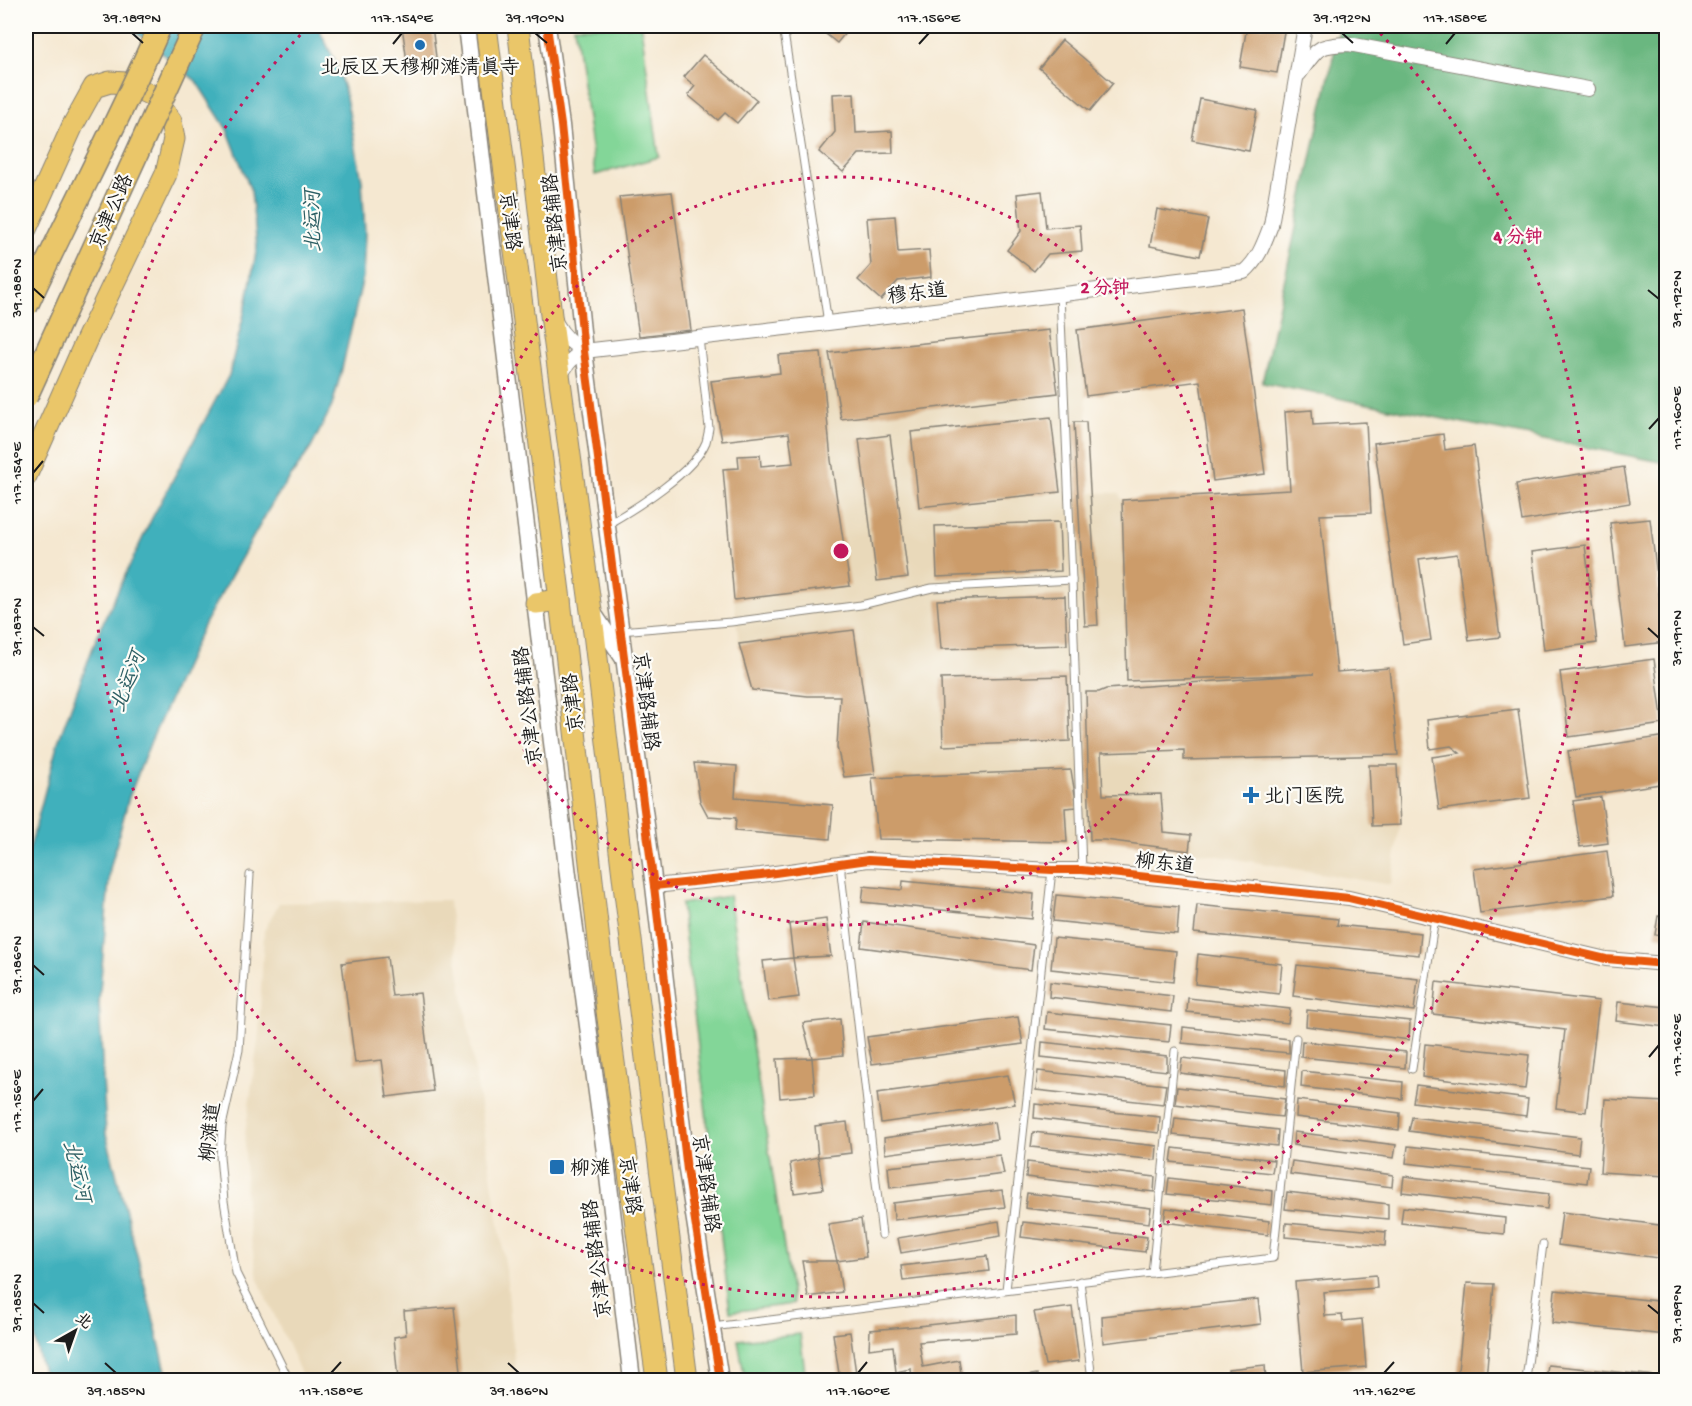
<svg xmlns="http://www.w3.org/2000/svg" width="1692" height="1406" viewBox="0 0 1692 1406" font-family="'Gochi Hand','LXGW WenKai TC',sans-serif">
<rect width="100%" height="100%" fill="#fdfcf7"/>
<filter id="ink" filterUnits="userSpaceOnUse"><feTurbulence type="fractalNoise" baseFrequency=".0167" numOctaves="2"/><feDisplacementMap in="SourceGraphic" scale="12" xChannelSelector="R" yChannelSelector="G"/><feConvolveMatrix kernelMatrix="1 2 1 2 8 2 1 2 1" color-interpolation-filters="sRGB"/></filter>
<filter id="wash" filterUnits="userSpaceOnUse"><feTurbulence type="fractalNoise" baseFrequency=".008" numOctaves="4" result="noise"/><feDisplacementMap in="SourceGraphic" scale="24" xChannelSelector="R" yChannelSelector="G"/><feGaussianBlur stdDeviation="1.35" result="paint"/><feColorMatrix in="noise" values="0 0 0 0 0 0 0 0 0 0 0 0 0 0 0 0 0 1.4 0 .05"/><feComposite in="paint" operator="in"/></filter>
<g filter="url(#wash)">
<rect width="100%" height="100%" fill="#f5e8d1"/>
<g fill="#e9d9ba">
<polygon points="1049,330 1077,330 1086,396 1091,493 1119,493 1122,500 1318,489 1337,671 1389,668 1398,755 1400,825 1391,885 1189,851 1105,840 1067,842 878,839 872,778 874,775 844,777 837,747 840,696 808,696 752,690 739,644 734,600 723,469 793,464 778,355 821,352 829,353"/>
<polygon points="448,900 506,1270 516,1380 304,1380 258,1279 246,1213 245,1135 259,1033 264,931 279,903"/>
<polygon points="1279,1374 1344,1380 1277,1380"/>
</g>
<g fill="#83d698" stroke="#50795a" stroke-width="1.5">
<polygon points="574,26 641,26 659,157 595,175"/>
<polygon points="729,896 793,1304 730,1312 681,904"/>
<polygon points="800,1334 806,1380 745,1380 738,1340"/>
</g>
<polygon fill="#6ab780" stroke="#436a4e" stroke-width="1.5" points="1340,26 1666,26 1666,463 1262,383"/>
<polygon fill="#41b0bc" stroke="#2e666c" stroke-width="1.5" points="128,26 316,26 320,31 335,61 345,92 362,180 365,233 363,277 342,369 332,406 311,448 273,502 204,624 151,741 129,797 110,869 99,1003 106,1134 156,1329 168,1380 45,1380 36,1345 26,1253 26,862 58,742 99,631 151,520 229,375 247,301 257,247 251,191 228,131 196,81"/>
<g id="blocks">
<g fill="#cc9c6b">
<polygon points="402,26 432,26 437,65 408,69"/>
<polygon points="816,26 851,26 837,43"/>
<polygon points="1247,26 1285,26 1277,73 1240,67"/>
<polygon points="1062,40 1113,83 1090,111 1039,68"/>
<polygon points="703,55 757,100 737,123 725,113 718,120 688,95 695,86 684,77"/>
<polygon points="854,93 856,133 892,131 893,153 859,154 843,172 819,152 835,132 833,94"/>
<polygon points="1200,99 1257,110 1249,151 1192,140"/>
<polygon points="1042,191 1046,228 1080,225 1082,251 1048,254 1034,271 1007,250 1021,231 1017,194"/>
<polygon points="672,192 691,330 639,336 619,197"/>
<polygon points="1157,209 1208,219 1200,256 1150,246"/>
<polygon points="895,216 898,252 929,250 931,277 898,281 881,300 858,280 871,265 867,218"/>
<polygon points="1242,308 1265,474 1213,481 1200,381 1086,396 1077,330"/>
<polygon points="1049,330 1058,393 841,419 829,353"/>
<polygon points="821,352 831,460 850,586 734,600 723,469 739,468 738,456 760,455 761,466 793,463 789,433 722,441 711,381 780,373 778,355"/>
<polygon points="1312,410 1313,425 1366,422 1371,513 1320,515 1337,672 1389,668 1398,755 1184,760 1184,750 1101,753 1103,795 1161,794 1164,832 1191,835 1189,851 1105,840 1090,840 1086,692 1099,692 1106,689 1314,674 1127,681 1122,500 1290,490 1285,412"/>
<polygon points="1051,417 1060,492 919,507 911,432"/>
<polygon points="1074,422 1086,422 1098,625 1085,626"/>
<polygon points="1443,434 1445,450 1474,446 1500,637 1469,641 1457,554 1419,559 1431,640 1403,644 1374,443"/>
<polygon points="890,435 908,577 877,581 859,439"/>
<polygon points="1624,467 1630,503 1522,521 1516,484"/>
<polygon points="1650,519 1665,642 1625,647 1610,523"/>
<polygon points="1059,522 1061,571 937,577 935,526"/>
<polygon points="1585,545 1597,643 1544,650 1532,552"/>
<polygon points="1065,596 1067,645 941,649 937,600"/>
<polygon points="854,630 875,774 844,777 837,747 840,696 808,696 752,690 739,644"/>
<polygon points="1654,659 1663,724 1569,737 1560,672"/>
<polygon points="1067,676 1070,741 943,746 941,679"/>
<polygon points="1518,709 1530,798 1439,810 1432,757 1460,753 1451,746 1430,749 1427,720"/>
<polygon points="1666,736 1666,783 1576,797 1568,751"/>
<polygon points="694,763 737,766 735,797 833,805 830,839 735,831 736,818 708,816 700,801"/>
<polygon points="1369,765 1397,765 1400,825 1372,826"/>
<polygon points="1071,770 1077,807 1065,808 1067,842 878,839 872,778"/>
<polygon points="1601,797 1608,843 1580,847 1573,801"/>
<polygon points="1607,851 1613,896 1480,913 1474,869"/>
<polygon points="903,881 1034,894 1032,919 862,902 864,886 902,890"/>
<polygon points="1056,895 1179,907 1177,934 1053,921"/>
<polygon points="1197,905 1338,919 1337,925 1421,933 1419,955 1194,933"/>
<polygon points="1658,916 1666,917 1666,937 1655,935"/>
<polygon points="826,919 831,956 793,958 799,997 768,1001 763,961 793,958 789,924"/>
<polygon points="864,922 1034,945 1031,970 861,947"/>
<polygon points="1054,938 1176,951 1173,982 1051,969"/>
<polygon points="1198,954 1282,964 1279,994 1195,984"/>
<polygon points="387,957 392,996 420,993 433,1091 387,1097 382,1060 355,1063 342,963"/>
<polygon points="1297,965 1418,979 1414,1011 1293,996"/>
<polygon points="1050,982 1173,996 1171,1012 1049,997"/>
<polygon points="1436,982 1599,1001 1586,1112 1556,1108 1565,1030 1433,1014"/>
<polygon points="1188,998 1290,1009 1288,1023 1187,1012"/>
<polygon points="1618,1002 1666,1007 1666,1027 1616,1021"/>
<polygon points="1307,1010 1410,1021 1409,1040 1306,1026"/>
<polygon points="1047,1012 1171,1025 1169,1042 1045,1029"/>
<polygon points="1018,1017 1023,1044 872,1064 867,1037"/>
<polygon points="840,1019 843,1055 812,1058 803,1023"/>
<polygon points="1183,1027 1289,1039 1289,1053 1182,1043"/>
<polygon points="1302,1041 1406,1052 1405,1068 1301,1057"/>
<polygon points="1042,1042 1167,1056 1167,1071 1041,1057"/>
<polygon points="1425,1044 1529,1055 1525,1089 1422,1077"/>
<polygon points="812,1058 815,1095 780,1098 777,1059"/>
<polygon points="1182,1058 1286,1070 1285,1086 1180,1073"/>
<polygon points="1038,1071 1166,1085 1163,1104 1036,1090"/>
<polygon points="1302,1071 1403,1082 1402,1099 1301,1087"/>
<polygon points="1008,1075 1015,1104 881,1123 877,1093"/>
<polygon points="1416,1085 1528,1099 1526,1116 1413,1102"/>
<polygon points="1177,1087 1285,1099 1282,1117 1175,1104"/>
<polygon points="1605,1099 1666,1102 1666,1176 1600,1172"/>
<polygon points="1297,1100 1400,1113 1399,1130 1296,1117"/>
<polygon points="1035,1104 1160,1117 1159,1133 1034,1118"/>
<polygon points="1412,1117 1580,1137 1578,1154 1409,1131"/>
<polygon points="1175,1118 1278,1130 1277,1146 1173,1135"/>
<polygon points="847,1122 851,1153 818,1157 823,1189 794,1193 790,1163 818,1157 815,1126"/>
<polygon points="994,1122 997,1139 885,1154 884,1138"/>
<polygon points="1033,1132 1157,1146 1156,1160 1031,1147"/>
<polygon points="1294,1132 1396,1145 1394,1158 1293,1145"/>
<polygon points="1408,1146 1589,1166 1587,1183 1406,1163"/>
<polygon points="1173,1148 1274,1160 1272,1173 1171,1162"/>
<polygon points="1000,1155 1004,1174 890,1188 888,1167"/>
<polygon points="1292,1161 1393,1175 1392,1187 1290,1174"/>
<polygon points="1027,1162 1155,1177 1154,1192 1026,1177"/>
<polygon points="1404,1176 1549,1194 1547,1209 1402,1192"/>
<polygon points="1169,1178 1273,1191 1272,1205 1167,1194"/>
<polygon points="1002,1190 1005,1207 894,1220 893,1203"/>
<polygon points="1287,1192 1388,1204 1388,1219 1285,1209"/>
<polygon points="1027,1193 1151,1208 1149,1223 1025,1208"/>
<polygon points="1403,1207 1505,1218 1504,1234 1401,1223"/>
<polygon points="1166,1208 1269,1221 1268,1235 1164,1222"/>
<polygon points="1562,1212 1666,1226 1666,1259 1558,1245"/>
<polygon points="861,1219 866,1257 837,1261 828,1224"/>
<polygon points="999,1221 1001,1236 901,1253 898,1238"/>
<polygon points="1023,1222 1147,1237 1145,1252 1021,1237"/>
<polygon points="1286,1223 1386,1232 1385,1246 1285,1237"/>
<polygon points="987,1256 989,1271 903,1281 901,1266"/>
<polygon points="802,1261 837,1261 842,1292 808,1297"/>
<polygon points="1376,1275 1377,1288 1323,1292 1325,1316 1342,1315 1343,1321 1362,1319 1366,1367 1303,1372 1295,1282"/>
<polygon points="1467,1283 1494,1284 1486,1380 1457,1380"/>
<polygon points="1555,1290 1666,1302 1666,1335 1552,1323"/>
<polygon points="1258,1299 1261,1324 1103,1343 1102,1316"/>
<polygon points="454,1307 462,1380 398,1380 394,1337 406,1335 404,1311"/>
<polygon points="1072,1307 1079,1361 1045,1365 1034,1312"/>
<polygon points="1016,1315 1016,1334 919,1342 923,1367 959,1360 962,1380 912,1380 911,1369 896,1372 893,1346 869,1349 870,1330 918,1326"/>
<polygon points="850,1332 857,1380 840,1380 833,1334"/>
<polygon points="1265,1365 1266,1380 1229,1380 1228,1369"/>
<polygon points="1548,1365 1666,1377 1666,1380 1546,1380"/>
<polygon points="1037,1374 1038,1380 1006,1380 1006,1379"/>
</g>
</g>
</g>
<g filter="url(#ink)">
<use href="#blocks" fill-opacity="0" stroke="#888276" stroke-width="1.5"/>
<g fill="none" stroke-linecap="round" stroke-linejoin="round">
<g stroke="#888276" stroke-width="9">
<g id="service">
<polyline points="783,26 828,323"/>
<polyline points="1060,294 1072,580 1082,870"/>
<path d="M608 524C636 508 694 472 706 442 707 438 708 433 709 428L699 338"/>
<polyline points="620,631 731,622 861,605 932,588 1072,580"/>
<polyline points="840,864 882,1235"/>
<polyline points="250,875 239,1050 222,1126 220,1156 224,1201 236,1273 289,1380"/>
<polyline points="1412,1069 1435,918"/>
<polyline points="1152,1273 1175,1051"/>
<polyline points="1080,1281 1092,1380"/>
<polyline points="1006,1290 1052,870"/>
<polyline points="712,1327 1273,1258 1296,1038"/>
<polyline points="1526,1380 1543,1244"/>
</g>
</g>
<g stroke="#888276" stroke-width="16">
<g id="minor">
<path d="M1299 74C1318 48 1316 45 1349 44L1588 89"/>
<path d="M556 323C563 336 571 343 584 351"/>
<path d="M560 376C567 364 572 357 584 351L828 323 1244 272C1259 259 1264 243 1271 225L1305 26"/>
<polyline points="654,886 761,875 868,860 1052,870 1082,870 1349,898 1606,959 1666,964"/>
</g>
</g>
<g stroke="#888276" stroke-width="19">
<g id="tertiary">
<polyline points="466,26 570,892 606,1160 632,1380"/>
<polyline points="547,26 561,125 584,351 654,886 687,1170 720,1380"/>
<polyline points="593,613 624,659"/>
</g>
</g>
<g stroke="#888276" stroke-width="23">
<g id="primary">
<polyline points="486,26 560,600 607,1011 657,1380"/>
<polyline points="518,26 551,315 594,633 625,893 687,1380"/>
<polyline points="26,229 73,125 94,87 110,82 126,83 153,96 171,121 174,139 166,174 86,341 26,476"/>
<polyline points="536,603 560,600"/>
</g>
</g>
<use href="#service" stroke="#fff" stroke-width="7"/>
<use href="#minor" stroke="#fff" stroke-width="14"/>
<use href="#tertiary" stroke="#fff" stroke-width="16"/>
<use href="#primary" stroke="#eac669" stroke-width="21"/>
<g stroke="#888276" stroke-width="25" stroke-linecap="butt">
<g id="trunk-bridge">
<path d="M26 307C69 213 119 121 160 26"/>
<polyline points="26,397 195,26"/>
</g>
</g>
<use href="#trunk-bridge" stroke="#eac669" stroke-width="22"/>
<g stroke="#fdfcf7" stroke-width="11">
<g id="cycleway">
<polyline points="547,26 561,125 584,351 654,886 687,1170 720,1380"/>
<polyline points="654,886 761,875 868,860 1052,870 1082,870 1349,898 1606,959 1666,964"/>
</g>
</g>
<use href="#cycleway" stroke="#e8590c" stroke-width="8"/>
</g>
</g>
<path fill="none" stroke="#1c1c1c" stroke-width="2" d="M132 33 143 43M535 33 547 43M1342 33 1353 43M393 44 402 33M919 44 929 33M1446 44 1455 33M33 288 44 298M1648 290 1659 299M1649 429 1659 418M33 473 43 461M33 627 44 636M1648 628 1659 638M33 965 44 975M1649 1057 1659 1045M33 1101 43 1089M33 1303 44 1313M1648 1305 1659 1314M105 1363 116 1373M508 1363 519 1373M331 1373 341 1362M858 1373 867 1362M1384 1373 1394 1362"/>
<g fill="none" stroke="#c2185b" stroke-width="3" stroke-dasharray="3 6">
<circle cx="841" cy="551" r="374"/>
<path d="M1374 27A747 747 0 1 1 308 27"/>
</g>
<g fill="#1f6fb2" stroke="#fdfcf7" stroke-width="2">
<circle cx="420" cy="45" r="6"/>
<path d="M1248 786h6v6h6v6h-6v6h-6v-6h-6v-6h6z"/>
<rect x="549" y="1159" width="16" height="16" rx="3"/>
</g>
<g text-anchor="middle" stroke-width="4.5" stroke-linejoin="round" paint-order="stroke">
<g font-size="20" fill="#1c1c1c" stroke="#fdfcf7" text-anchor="start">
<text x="420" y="73" text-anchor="middle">北辰区天穆柳滩清真寺</text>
<text x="1264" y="802">北门医院</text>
<text x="570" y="1174">柳滩</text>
</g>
<g font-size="20" fill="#1c1c1c" stroke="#fdfcf7">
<text transform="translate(110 211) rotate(-66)" y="7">京津公路</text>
<text transform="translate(511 221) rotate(83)" y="7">京津路</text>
<text transform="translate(554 223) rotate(-96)" y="7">京津路辅路</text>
<text transform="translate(917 292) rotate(-7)" y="7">穆东道</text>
<text transform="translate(647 701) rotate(83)" y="7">京津路辅路</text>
<text transform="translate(572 703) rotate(-97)" y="7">京津路</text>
<text transform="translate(527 706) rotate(-97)" y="7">京津公路辅路</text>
<text transform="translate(1165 862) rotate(6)" y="7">柳东道</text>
<text transform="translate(209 1132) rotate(-84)" y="7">柳滩道</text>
<text transform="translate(707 1183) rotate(82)" y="7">京津路辅路</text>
<text transform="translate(631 1185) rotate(82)" y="7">京津路</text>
<text transform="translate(596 1259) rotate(-97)" y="7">京津公路辅路</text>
</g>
<g font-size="21" font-style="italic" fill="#2d5f64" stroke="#fdfcf7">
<text transform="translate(312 221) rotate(-91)" y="7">北运河</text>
<text transform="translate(127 681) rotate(-69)" y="7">北运河</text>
<text transform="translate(78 1171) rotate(77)" y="7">北运河</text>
</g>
</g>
<circle cx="841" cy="551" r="9" fill="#c2185b" stroke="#fdfcf7" stroke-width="3"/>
<g font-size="18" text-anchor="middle" font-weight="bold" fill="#c2185b" stroke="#fdfcf7" stroke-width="4.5" stroke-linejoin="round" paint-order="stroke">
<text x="1518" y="242">4 分钟</text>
<text x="1105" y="293">2 分钟</text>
</g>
<rect width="1692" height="1406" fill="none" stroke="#fdfcf7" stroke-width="66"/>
<g transform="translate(75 1331) rotate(40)" stroke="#fdfcf7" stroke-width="4.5" paint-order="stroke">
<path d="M0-4.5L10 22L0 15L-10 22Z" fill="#1c1c1c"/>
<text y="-9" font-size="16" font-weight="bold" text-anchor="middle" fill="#1c1c1c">北</text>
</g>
<rect x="33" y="33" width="1626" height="1340" fill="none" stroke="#1c1c1c" stroke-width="2"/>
<g font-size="15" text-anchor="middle" fill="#1c1c1c">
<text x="132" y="22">39.189°N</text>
<text x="402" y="22">117.154°E</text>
<text x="535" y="22">39.190°N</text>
<text x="929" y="22">117.156°E</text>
<text x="1342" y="22">39.192°N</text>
<text x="1455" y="22">117.158°E</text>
<text transform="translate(16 288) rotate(-90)" y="5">39.188°N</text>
<text transform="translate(1676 299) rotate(-90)" y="5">39.192°N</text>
<text transform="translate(1676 418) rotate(-90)" y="5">117.160°E</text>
<text transform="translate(16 473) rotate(-90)" y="5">117.154°E</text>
<text transform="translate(16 627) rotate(-90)" y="5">39.187°N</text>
<text transform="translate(1676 638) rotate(-90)" y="5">39.191°N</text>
<text transform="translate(16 965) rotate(-90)" y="5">39.186°N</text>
<text transform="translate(1676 1045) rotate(-90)" y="5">117.162°E</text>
<text transform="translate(16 1101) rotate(-90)" y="5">117.156°E</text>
<text transform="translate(16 1303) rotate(-90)" y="5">39.185°N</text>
<text transform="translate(1676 1314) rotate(-90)" y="5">39.189°N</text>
<text x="116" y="1395">39.185°N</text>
<text x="331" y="1395">117.158°E</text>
<text x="519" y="1395">39.186°N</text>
<text x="858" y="1395">117.160°E</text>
<text x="1384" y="1395">117.162°E</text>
</g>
</svg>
